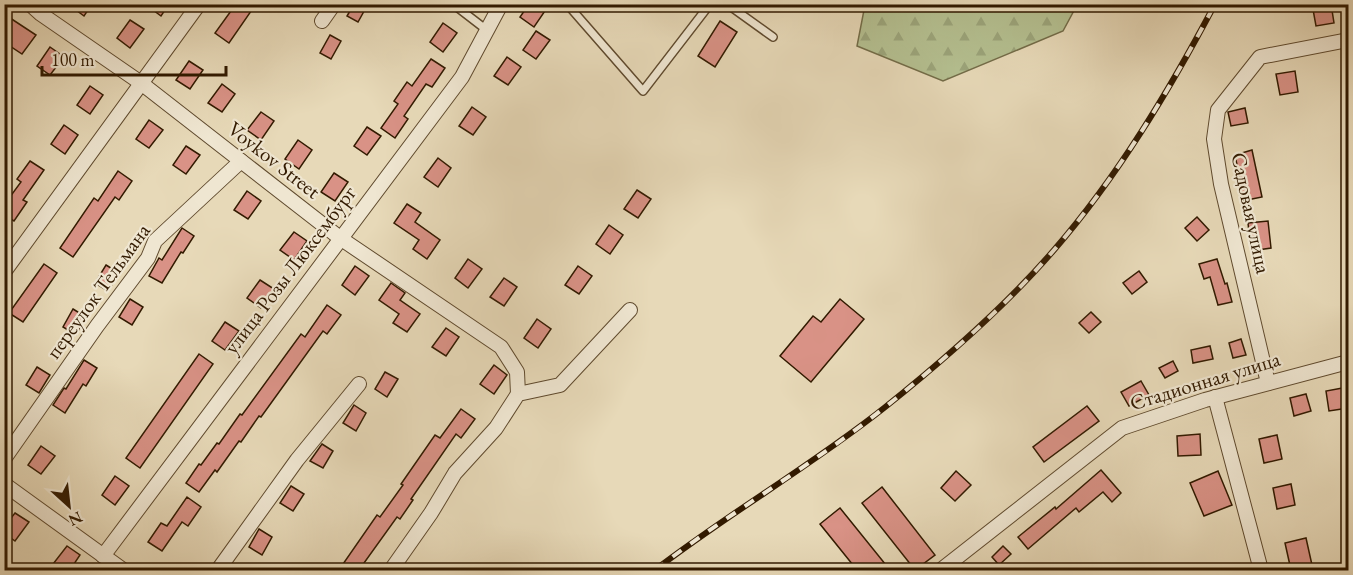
<svg xmlns="http://www.w3.org/2000/svg" width="1353" height="575" viewBox="0 0 1353 575" font-family="'EB Garamond',serif">
<defs>
<pattern id="forest-firs" width="22" height="20" patternUnits="userSpaceOnUse" patternTransform="scale(1.5)"><rect width="22" height="20" fill="#b4bf90"/><path d="M5 1l3.5 6h-7zM16 11l3.5 6h-7z" fill="#9ba47a"/></pattern>
</defs>
<rect width="100%" height="100%" fill="#e7d9b8"/>
<filter id="stains"><feTurbulence type="fractalNoise" baseFrequency=".00333" numOctaves="4"/><feColorMatrix values="0 0 0 0 .2 0 0 0 0 .09 0 0 0 0 .02 0 0 0 .5 -.17"/></filter>
<radialGradient id="worn" r=".72"><stop offset=".6" stop-color="#630" stop-opacity="0"/><stop offset="1" stop-color="#630" stop-opacity=".3"/></radialGradient>
<polygon fill="url(#forest-firs)" stroke="#736c48" stroke-width="1.5" points="865,5 865,4 1077,5 1063,31 943,81 857,46"/>
<g fill="#d99286" stroke="#321a00" stroke-width="1.5">
<polygon points="68,4 92,4 84,16"/>
<polygon points="145,4 169,4 161,16"/>
<polygon points="236,4 256,4 229,43 215,33"/>
<polygon points="354,4 368,4 358,22 347,16"/>
<polygon points="529,4 542,4 547,8 534,27 520,17"/>
<polygon points="1312,4 1331,4 1334,23 1316,26"/>
<polygon points="4,14 36,35 22,54 4,42"/>
<polygon points="130,20 144,29 130,48 117,38"/>
<polygon points="720,21 737,32 715,67 698,56"/>
<polygon points="443,23 457,33 443,52 430,42"/>
<polygon points="536,31 550,40 536,59 523,50"/>
<polygon points="330,35 341,41 331,59 320,53"/>
<polygon points="50,47 64,57 50,75 37,66"/>
<polygon points="507,57 521,67 508,85 494,76"/>
<polygon points="431,59 445,68 432,87 426,84 404,116 408,119 395,138 381,128 398,104 394,101 407,82 412,86"/>
<polygon points="189,61 203,70 190,89 176,80"/>
<polygon points="1295,71 1298,92 1280,95 1276,74"/>
<polygon points="222,84 235,94 222,112 208,103"/>
<polygon points="90,86 103,95 90,114 77,105"/>
<polygon points="472,107 486,117 473,135 459,126"/>
<polygon points="1245,108 1248,123 1231,126 1228,112"/>
<polygon points="261,112 274,121 261,140 247,130"/>
<polygon points="149,120 163,130 149,148 136,139"/>
<polygon points="64,125 78,135 65,154 51,144"/>
<polygon points="367,127 381,136 367,155 354,146"/>
<polygon points="298,140 312,150 299,169 285,159"/>
<polygon points="186,146 200,155 186,174 173,165"/>
<polygon points="1252,150 1262,197 1242,201 1239,180 1240,180 1235,155"/>
<polygon points="438,158 451,168 438,187 424,177"/>
<polygon points="30,161 44,170 23,200 27,202 14,221 4,215 4,205 21,182 17,179"/>
<polygon points="118,171 132,181 119,200 115,197 73,257 60,248 94,198 98,201"/>
<polygon points="334,173 348,182 335,201 321,192"/>
<polygon points="637,190 651,199 638,218 624,209"/>
<polygon points="247,191 261,201 248,219 234,210"/>
<polygon points="407,204 421,213 415,222 440,240 427,259 413,249 419,240 394,223"/>
<polygon points="1197,217 1209,230 1197,241 1185,228"/>
<polygon points="1268,221 1271,248 1251,251 1248,223"/>
<polygon points="609,225 623,235 610,254 596,244"/>
<polygon points="182,228 194,236 183,253 181,252 162,283 149,276 159,258 162,260"/>
<polygon points="294,232 307,241 294,260 280,250"/>
<polygon points="468,259 482,269 468,288 455,278"/>
<polygon points="1217,259 1225,284 1227,283 1232,302 1218,305 1210,277 1204,279 1199,264"/>
<polygon points="44,264 57,273 23,322 9,313"/>
<polygon points="106,265 119,273 108,291 95,283"/>
<polygon points="355,266 369,276 355,295 342,285"/>
<polygon points="578,266 592,276 579,294 565,285"/>
<polygon points="1139,271 1147,282 1132,294 1123,283"/>
<polygon points="504,278 517,287 504,306 490,297"/>
<polygon points="260,280 274,289 261,308 247,298"/>
<polygon points="391,283 405,293 400,300 420,314 407,332 393,323 399,314 379,300"/>
<polygon points="130,299 143,307 132,325 119,317"/>
<polygon points="840,299 864,319 811,382 780,356 813,316 821,322"/>
<polygon points="327,305 341,315 327,334 323,331 261,417 259,416 241,442 239,441 217,472 215,470 199,492 186,483 199,464 201,465 217,443 219,444 240,414 242,415 301,334 305,337"/>
<polygon points="73,309 86,317 76,335 63,327"/>
<polygon points="1091,312 1101,322 1089,333 1079,323"/>
<polygon points="537,319 551,329 538,348 524,338"/>
<polygon points="225,322 239,331 225,350 212,341"/>
<polygon points="446,328 459,337 446,356 432,347"/>
<polygon points="1241,339 1246,355 1233,358 1229,343"/>
<polygon points="1210,346 1213,359 1193,363 1191,350"/>
<polygon points="199,354 213,364 140,468 126,458"/>
<polygon points="84,360 97,368 86,386 83,384 65,413 53,405 64,388 66,389"/>
<polygon points="1173,361 1178,371 1165,378 1159,368"/>
<polygon points="494,365 507,375 494,394 480,384"/>
<polygon points="37,367 50,375 39,393 26,385"/>
<polygon points="385,372 398,379 387,397 375,389"/>
<polygon points="1141,381 1149,395 1129,406 1121,392"/>
<polygon points="1348,387 1348,408 1329,411 1326,391"/>
<polygon points="1306,394 1311,411 1294,416 1290,398"/>
<polygon points="354,405 366,413 356,431 343,423"/>
<polygon points="1087,406 1099,421 1044,462 1033,447"/>
<polygon points="461,409 475,419 461,438 456,434 411,499 413,500 400,519 397,517 359,570 353,570 343,564 377,515 380,517 403,485 401,484 435,435 440,438"/>
<polygon points="1200,434 1201,455 1178,456 1177,436"/>
<polygon points="1277,435 1282,459 1264,463 1259,439"/>
<polygon points="322,444 333,451 323,468 310,461"/>
<polygon points="41,446 55,456 41,474 28,465"/>
<polygon points="1101,470 1121,493 1112,502 1103,492 1079,512 1076,508 1028,549 1018,537 1055,507 1056,509"/>
<polygon points="956,471 971,485 955,501 941,488"/>
<polygon points="1218,471 1232,505 1204,516 1190,483"/>
<polygon points="115,476 129,486 115,505 102,495"/>
<polygon points="1291,484 1295,505 1277,509 1273,488"/>
<polygon points="291,486 304,494 293,511 280,503"/>
<polygon points="882,487 935,555 915,570 862,503"/>
<polygon points="187,497 201,507 188,526 182,522 162,551 148,542 161,523 167,526"/>
<polygon points="840,508 890,570 857,570 820,524"/>
<polygon points="15,513 29,522 15,541 4,533 4,527"/>
<polygon points="259,529 272,537 262,555 249,547"/>
<polygon points="1306,538 1312,565 1291,570 1285,543"/>
<polygon points="67,546 80,555 70,570 62,570 53,564"/>
<polygon points="1003,546 1011,554 999,565 992,557"/>
</g>
<g fill="none" stroke-linecap="round" stroke-linejoin="round">
<g stroke="#5f4a2e" stroke-width="10">
<g id="service">
<polyline points="453,4 488,31"/>
<polyline points="567,4 643,91 710,4"/>
<polyline points="727,4 773,37"/>
</g>
</g>
<g stroke="#5f4a2e" stroke-width="16">
<g id="minor">
<polyline points="30,4 41,14 141,83 340,238 501,347 517,372 518,394"/>
<polyline points="322,21 334,4"/>
<polyline points="4,272 199,4"/>
<polyline points="1268,383 1221,184 1214,139 1218,110 1260,57 1348,40"/>
<polyline points="1215,397 1261,570"/>
<polyline points="4,459 97,326 148,258 155,241 241,161"/>
<polyline points="4,484 123,570"/>
<polyline points="103,556 462,77 501,4"/>
<polyline points="218,570 297,460 359,384"/>
<polyline points="391,570 431,513 455,473 496,428 518,394 560,385 630,310"/>
<polyline points="941,570 1122,428 1205,400 1348,362"/>
</g>
</g>
<use href="#service" stroke="#efe6d1" stroke-width="7"/>
<use href="#minor" stroke="#efe6d1" stroke-width="14"/>
<g stroke="#321a00" stroke-width="6">
<path id="rail" d="M655 570C729 513 811 466 884 408 944 360 1004 308 1054 250 1118 176 1169 91 1215 4"/>
</g>
<use href="#rail" stroke="#efe6d1" stroke-width="4" stroke-dasharray="11" stroke-linecap="butt"/>
</g>
<g text-anchor="middle" stroke-width="4.5" stroke-linejoin="round" paint-order="stroke">
<g font-size="21" fill="#321a00" stroke="#efe6d1">
<text transform="translate(274 160) rotate(38)" y="7">Voykov Street</text>
<text transform="translate(1251 213) rotate(78)" y="7">Садовая улица</text>
<text transform="translate(290 270) rotate(-53)" y="7">улица Розы Люксембург</text>
<text transform="translate(98 291) rotate(-54)" y="7">переулок Тельмана</text>
<text transform="translate(1205 381) rotate(-17)" y="7">Стадионная улица</text>
</g>
</g>
<rect width="1353" height="575" fill="none" stroke="#e7d9b8" stroke-width="24"/>
<rect x="6" y="6" width="1341" height="563" fill="none" stroke="#321a00" stroke-width="3"/>
<rect x="12" y="12" width="1329" height="551" fill="none" stroke="#321a00" stroke-width="1.5"/>
<g transform="translate(69 506) rotate(153)" stroke="#efe6d1" stroke-width="4.5" paint-order="stroke">
<path d="M0-4.5L10 22L0 15L-10 22Z" fill="#321a00"/>
<text y="-9" font-size="16" font-weight="bold" text-anchor="middle" fill="#321a00">N</text>
</g>
<path d="M42 66v9h184v-9" fill="none" stroke="#321a00" stroke-width="3"/>
<text x="51" y="66" font-size="18" fill="#321a00" stroke="#efe6d1" stroke-width="4.5" paint-order="stroke">100 m</text>
<rect width="100%" height="100%" filter="url(#stains)"/>
<rect width="100%" height="100%" fill="url(#worn)"/>
</svg>
